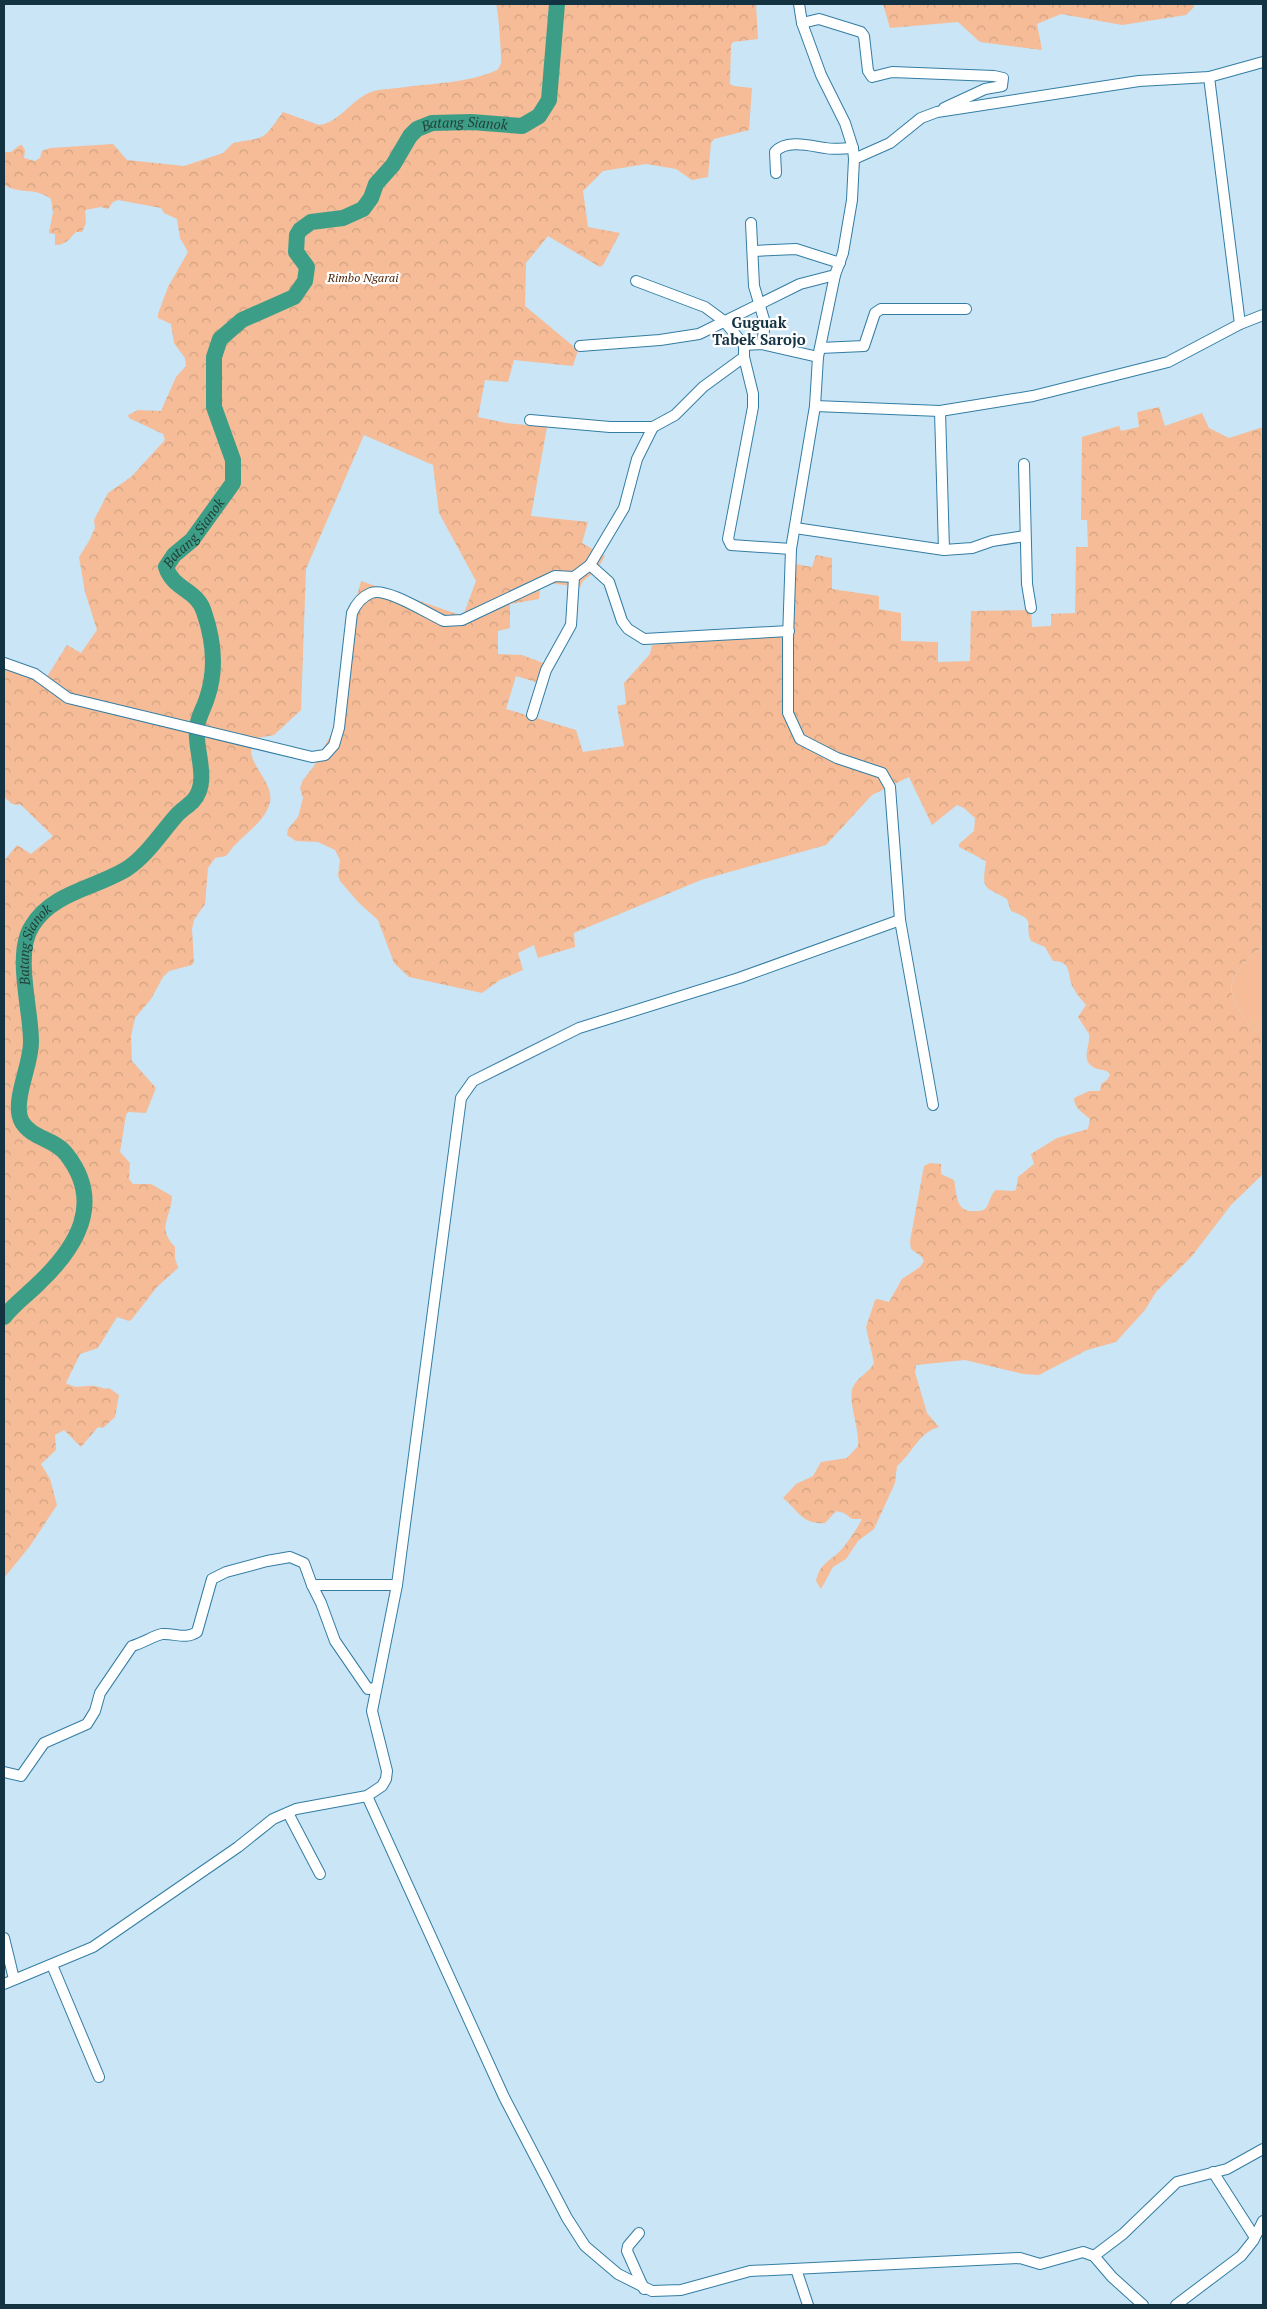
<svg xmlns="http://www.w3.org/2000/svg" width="1267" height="2309" viewBox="0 0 1267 2309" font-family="'PT Serif',serif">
<defs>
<pattern id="forest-crowns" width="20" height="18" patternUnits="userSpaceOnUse" patternTransform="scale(1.25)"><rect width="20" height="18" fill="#f5bc97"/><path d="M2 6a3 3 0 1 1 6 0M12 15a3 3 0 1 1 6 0" fill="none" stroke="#d1a283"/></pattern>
</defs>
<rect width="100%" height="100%" fill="#c9e5f6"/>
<path fill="#f5bc97" d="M1263 947V1020L1254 1030C1222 993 1223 977 1263 947Z"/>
<g fill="url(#forest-crowns)">
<path d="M496 4H756L758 39 733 42 731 45 730 84 734 86 752 88 749 130 714 139 711 143 708 177 692 180 676 169 646 164 603 171 583 191 588 227 620 233 603 265 600 267 548 236 526 263 525 306 578 350 573 366 514 360 508 382 485 380 478 417 506 423 547 427 531 516 588 522 582 543 605 556 597 570 583 581 580 587 541 582 539 599 510 604V628L498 631V654L522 655 554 667 546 685 516 676 506 709 576 730 583 752 624 746 617 706 626 704 624 683 650 654 652 645 679 641 742 639 766 636 789 638 796 564 812 567 816 555 832 558V589L879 596V609L901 613V641L938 642V662L970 661 971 611 1031 610 1032 627 1051 626V614L1075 613 1076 547H1088L1087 520H1081L1082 437 1119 426 1121 431 1139 427 1137 412 1159 407 1165 426 1202 413 1209 428 1229 438 1263 427V947C1223 977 1222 993 1254 1030L1263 1020V1174L1231 1205 1192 1256 1156 1292 1145 1310 1116 1342 1087 1350 1039 1375 1023 1374 965 1360 916 1365 915 1372 927 1413 939 1427C919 1432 912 1454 897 1466L895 1483 874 1529 858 1541 846 1559 833 1567 821 1589 816 1581C820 1563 829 1562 840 1551 845 1547 860 1524 862 1519H852L844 1513 836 1511 825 1523C802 1525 798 1510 783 1498L796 1484 813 1476 821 1462 847 1458 858 1446C860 1429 847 1401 853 1387 858 1376 869 1373 874 1363L866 1327 875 1300 878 1299 889 1302 902 1279 920 1267 924 1261 922 1257 911 1249 910 1241 924 1166 930 1163 941 1164V1174L954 1180C957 1193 955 1213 975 1211 979 1211 983 1211 986 1208 990 1202 990 1195 996 1190L1012 1191 1016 1190 1018 1177 1034 1164 1031 1154 1057 1138 1088 1129 1090 1119C1083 1113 1074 1108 1074 1098L1089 1091H1100L1101 1084 1107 1080 1110 1075C1107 1068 1099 1071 1093 1067 1080 1059 1091 1045 1089 1034L1078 1017 1086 1005C1082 1000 1077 995 1074 989 1066 977 1074 961 1053 961L1045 947 1031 941C1023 923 1039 921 1011 911L1007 899C983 885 982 891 986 861L959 847V844L974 831 975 818 964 808 957 805 932 825 909 777 872 795 826 845 701 880 574 933 575 947 538 958 534 945 518 953 523 970 500 980 482 993 409 977 394 963 378 920 359 903 340 881 338 875 340 860 335 850 318 842 296 841 287 835 288 829 298 817 303 798 300 788 303 780 314 766 335 727 348 629 361 581 463 616 476 581 439 513 433 465 364 435 306 569 301 710 274 735 257 738C237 758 275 779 270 802 266 820 248 831 236 844 232 847 230 852 226 856L215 858 208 868 205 904 194 920 192 929 194 962 192 965 169 971 163 977 151 999 135 1018 131 1036 132 1061 156 1088 146 1113 128 1112 126 1115 120 1152 130 1163 129 1179 133 1184H151L172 1196C171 1219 156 1227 175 1247V1258L178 1268 157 1287 132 1319 129 1321 117 1317 98 1348 80 1354 66 1383C77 1390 83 1385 94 1386 100 1386 103 1390 109 1388L119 1395 115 1417 103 1428 98 1427 81 1447 64 1430 55 1435 56 1450 41 1464 50 1479 57 1505 30 1546 4 1578V861L17 845 31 854 53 836 21 805 12 804 4 797V668L43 683 67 645 81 653 97 630 85 592 79 557 89 541 95 528 94 520 108 493 131 477 165 440 163 434 129 418 128 415 138 410 161 411 176 377 186 366 185 358 174 343 171 324 158 318V314L168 287 188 252 180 238 177 219 164 213 161 208 118 200 113 202 108 209 101 207 85 210 86 223 82 232H76C69 239 66 245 55 245V234L49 233 53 212 51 199C33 186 20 195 5 185L4 152H11L20 145H22L25 150 24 158 35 161 40 158 42 151 50 148 113 144 127 160 184 166 223 153 233 143C267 137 262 141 283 112L319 125C339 123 352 99 371 92 379 89 389 89 398 88 431 83 466 84 497 70 499 68 500 66 501 63 502 59 498 7 496 4Z"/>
<polygon points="883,4 1193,4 1194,7 1186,15 1122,25 1061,14 1037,24 1042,50 980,42 958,22 890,28"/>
</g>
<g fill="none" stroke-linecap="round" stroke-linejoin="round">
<path stroke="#3d9e87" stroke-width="16" id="s1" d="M4 1317C14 1304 27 1295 39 1283 77 1247 104 1203 67 1155 56 1139 32 1139 22 1122 11 1102 32 1064 31 1041 31 1009 14 954 32 926 52 892 97 888 128 868 147 855 161 833 176 816 181 810 188 806 193 801 211 781 194 750 197 727 198 717 204 708 207 698 217 669 214 641 204 612 197 589 173 590 166 567L174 555 192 540 233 483V460L214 407V357L220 339 242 320 294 297 305 281 307 267 296 252 297 235 300 230 311 222 343 218 363 209 371 198 376 184 393 165 410 136 417 129 432 123 471 122 522 126 539 116 549 100 557 4"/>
<g stroke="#337da3" stroke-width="12">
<g id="minor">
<polyline points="799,4 802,23 821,75 845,123 853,148 854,159 852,200 843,253 835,275 818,357 815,406 791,549 788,639 788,713 800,739 837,758 882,773 890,787 900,920 933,1105"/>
<polyline points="802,23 819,19 861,32 864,36 868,71 872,77 892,72 994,76 1003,78 1002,86 985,89 944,108"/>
<polyline points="1209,77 1240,324"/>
<polyline points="854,159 890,143 921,118 937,112 1139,81 1209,77 1263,62"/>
<path d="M776 173 775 152C786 139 811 146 825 148 834 150 844 148 853 148"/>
<polyline points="751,223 754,286 765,323 762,344"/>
<polyline points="753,251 796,249 840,263"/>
<polyline points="636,281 705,307 724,321 744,345"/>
<polyline points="580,346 660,340 699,334 800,284 835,275"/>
<polyline points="820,348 864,346 875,313 881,309 966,309"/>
<polyline points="744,357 753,394 753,407 728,539 731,545 791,549"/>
<polyline points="815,406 940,411 1033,396 1168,362 1240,324 1263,315"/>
<polyline points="940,411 944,550"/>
<polyline points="530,420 610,427 653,427 675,415 703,387 744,357 744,345 762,344 818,357"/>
<polyline points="1024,464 1027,584 1031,608"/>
<polyline points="795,528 944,550 972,548 992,541 1025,536"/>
<polyline points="590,565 609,582 622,621 628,629 644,639 789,631"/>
<path d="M4 663 35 674 68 698 312 757 325 755 334 745 339 728 352 613C356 604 361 597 371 593 387 587 428 614 444 621L462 620 555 576 574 577 590 565 624 508 637 459 653 427"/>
<polyline points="532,715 546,670 571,625 574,577"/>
<polyline points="312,1585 321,1603 335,1641 368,1689 376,1688"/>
<path d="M4 1772 21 1776 44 1743 87 1724 95 1711 100 1693 132 1646C143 1643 153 1636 162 1634 175 1633 185 1640 197 1632L212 1579 226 1572 267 1561 290 1557 304 1563 312 1585H397"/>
<polyline points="367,1796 504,2097 567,2218 585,2246 618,2274 652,2291 681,2290 750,2271 1020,2258 1040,2264 1083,2252 1094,2256 1112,2277 1143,2305"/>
<polyline points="288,1813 320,1874"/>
<polyline points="4,1938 14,1979"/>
<polyline points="52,1965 99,2077"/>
<polyline points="4,1984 93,1947 238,1847 273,1819 296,1809 367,1796 382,1786 386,1779 387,1771 372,1711 397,1585 461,1098 473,1081 579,1028 739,978 900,920"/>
<polyline points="1213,2172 1254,2236"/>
<polyline points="639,2233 628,2246 627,2251 644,2289"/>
<polyline points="1094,2256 1123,2234 1177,2182 1227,2169 1263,2149"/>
<polyline points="796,2269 808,2305"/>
<polyline points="1176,2305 1241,2256 1253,2241 1263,2221"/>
</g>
</g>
<use href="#minor" stroke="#fff" stroke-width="10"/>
</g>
<g text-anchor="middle" stroke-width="4.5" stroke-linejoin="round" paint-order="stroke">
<g font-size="12" font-style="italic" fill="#481f00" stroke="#fff">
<text x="363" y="282">Rimbo Ngarai</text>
</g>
<g font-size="14" font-style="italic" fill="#224038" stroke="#fff">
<text dy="5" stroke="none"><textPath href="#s1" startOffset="1545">Batang Sianok</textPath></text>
<text dy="5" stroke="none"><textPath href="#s1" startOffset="958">Batang Sianok</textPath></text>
<text dy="5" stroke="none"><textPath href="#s1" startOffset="434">Batang Sianok</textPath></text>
</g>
<g font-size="15" font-weight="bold" fill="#133242" stroke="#fff">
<text x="759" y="328">Guguak<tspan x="759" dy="17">Tabek Sarojo</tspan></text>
</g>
</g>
<rect width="1267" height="2309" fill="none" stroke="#133242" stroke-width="10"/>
</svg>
